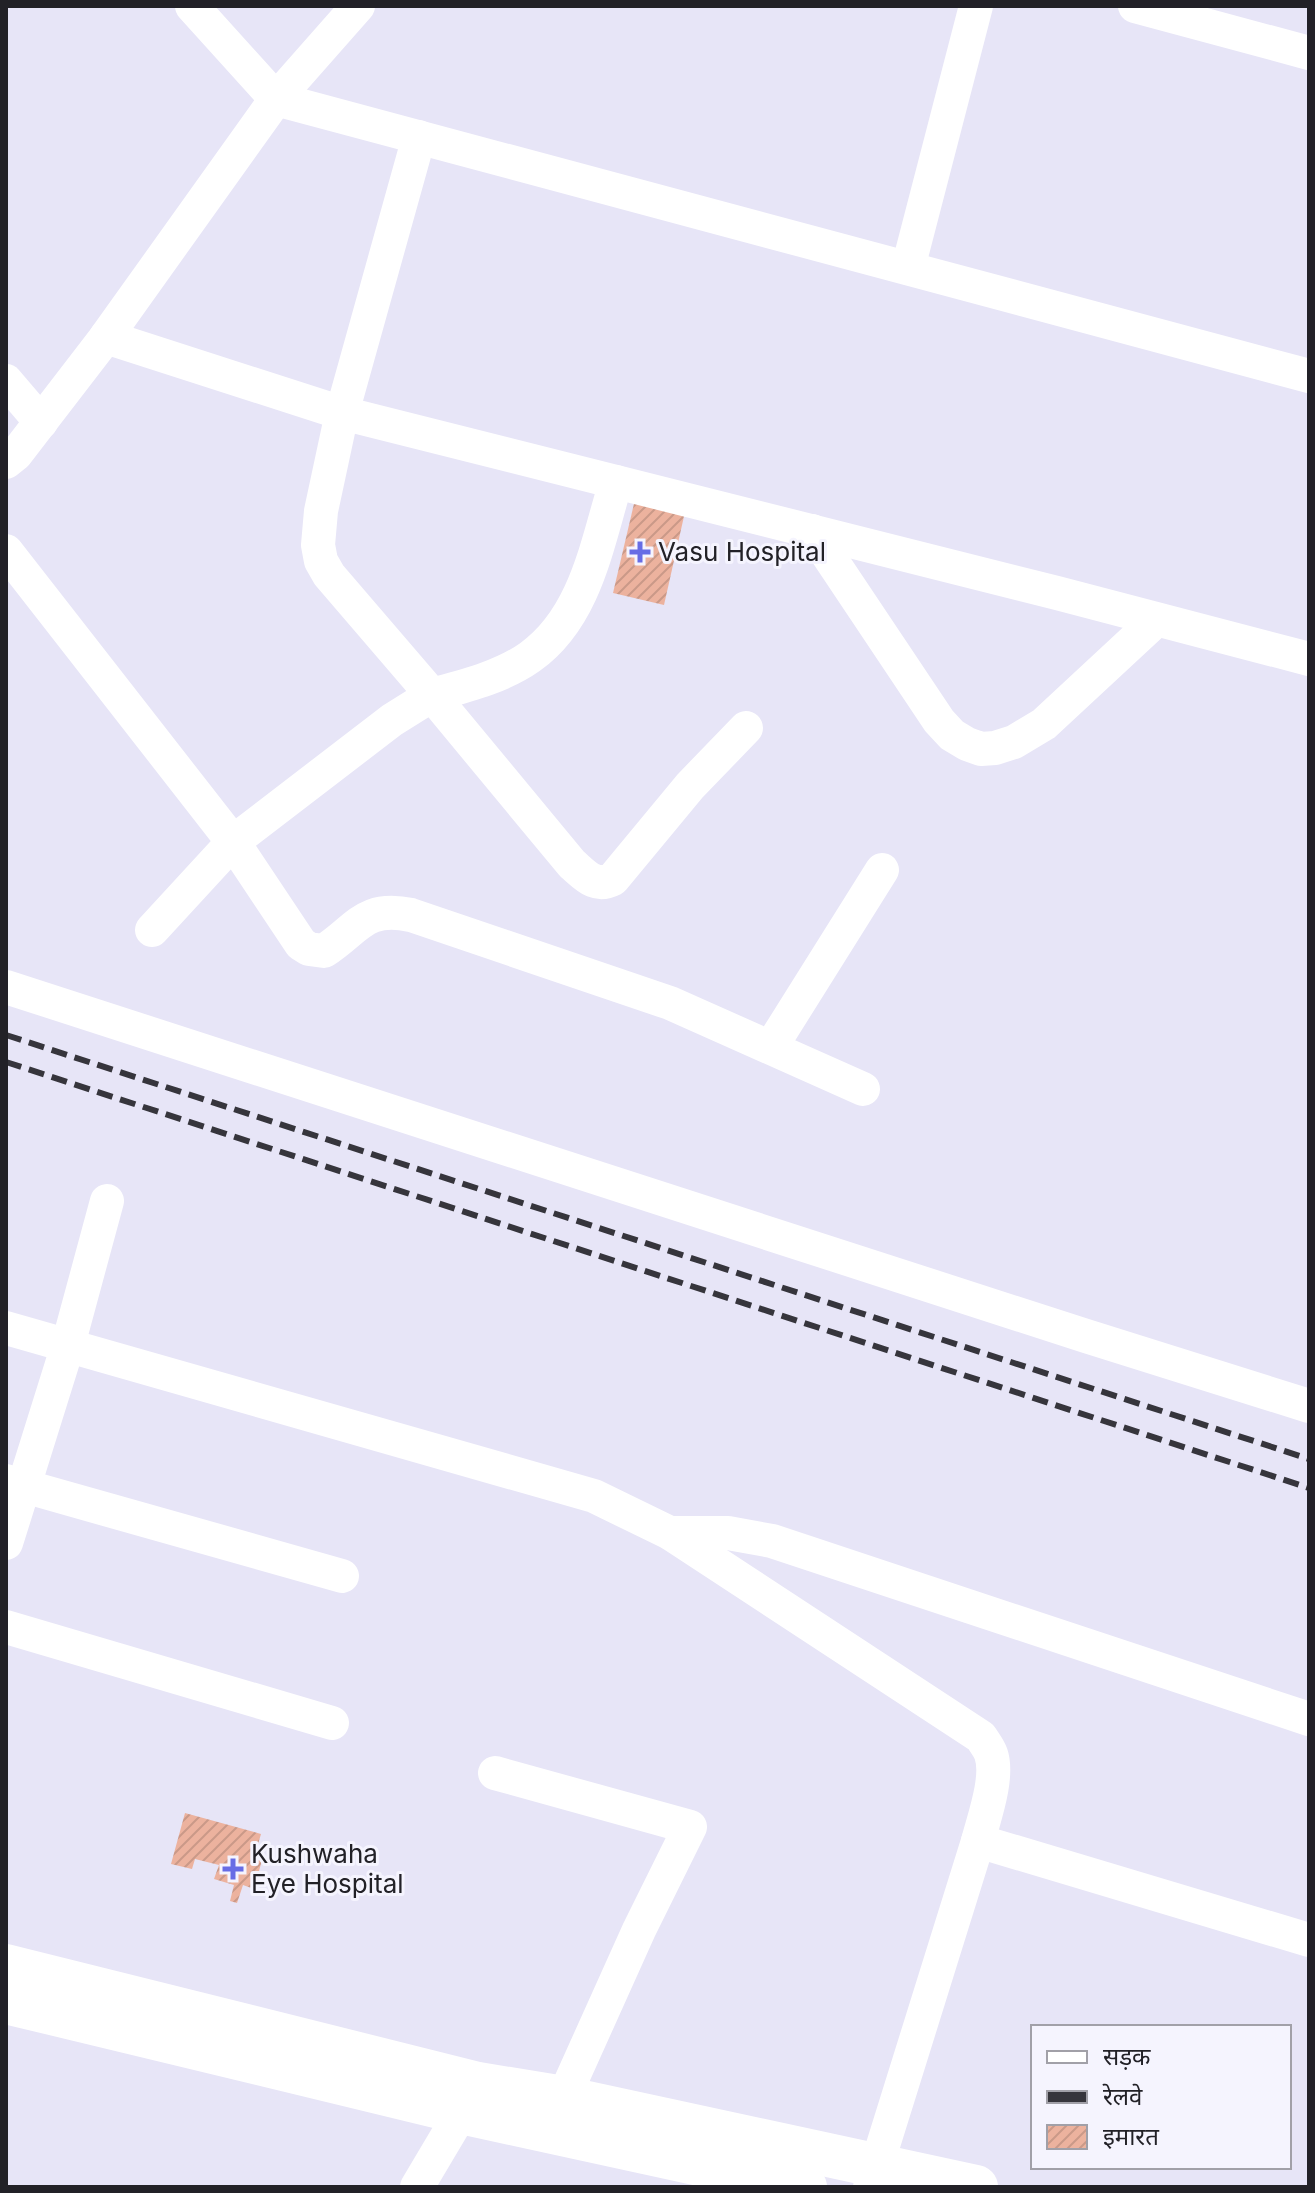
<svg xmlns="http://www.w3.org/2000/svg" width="1315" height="2193" viewBox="0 0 1315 2193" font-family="Inter,'Noto Sans Devanagari',sans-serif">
<defs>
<pattern id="building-hatch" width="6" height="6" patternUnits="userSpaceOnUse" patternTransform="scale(2)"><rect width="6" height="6" fill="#ecb29e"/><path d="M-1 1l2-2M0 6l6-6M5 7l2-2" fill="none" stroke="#ca9988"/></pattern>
</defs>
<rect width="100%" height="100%" fill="#e7e5f7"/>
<g fill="url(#building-hatch)">
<polygon points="637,491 687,503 664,605 613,593"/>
<polygon points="185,1813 261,1834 256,1851 264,1853 254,1889 243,1885 237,1903 230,1901 234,1885 214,1879 219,1865 195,1859 192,1869 171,1864"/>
</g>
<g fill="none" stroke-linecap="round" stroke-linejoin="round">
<g stroke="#fff" stroke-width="34">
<polyline points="192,6 276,99 1309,376"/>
<polyline points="1135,6 1309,53"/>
<path d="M419 137 342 413 321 511 318 545 321 561 329 575 432 695C465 686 502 677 530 657 586 617 597 543 616 482"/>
<polyline points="908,268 976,6"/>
<polyline points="106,337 342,413 1057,593 1309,659"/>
<polyline points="6,381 41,422"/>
<polyline points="6,462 16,454 106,337 276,99 358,6"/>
<polyline points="812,531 939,721 952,735 967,744 981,749 995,748 1014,742 1044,724 1156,620"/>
<path d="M6 551 233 842 301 944 309 949 324 951C358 929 364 905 411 915L670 1003 863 1089"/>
<path d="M152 930 233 842 392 720 432 695 572 864C586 876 595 888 613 879L690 786 746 728"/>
<polyline points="6,987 1086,1336 1309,1406"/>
<polyline points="771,1047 882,870"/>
<path d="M6 1328 594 1496 670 1533 981 1737C984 1742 989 1748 991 1754 999 1777 984 1818 978 1841L870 2187"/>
<polyline points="6,1481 342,1576"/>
<polyline points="670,1533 728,1533 772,1541 1309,1719"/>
<polyline points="6,1543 68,1345 107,1201"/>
<polyline points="6,1627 332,1723"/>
<polyline points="495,1773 690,1827 639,1930 554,2119"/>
<polyline points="978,1841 1309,1940"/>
<polyline points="417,2187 474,2091"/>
</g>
<g stroke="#fff" stroke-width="44">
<polyline points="6,1966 478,2084 564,2098 976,2187"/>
<polyline points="6,2002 461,2112 805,2187"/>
</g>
<g stroke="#36353c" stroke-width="6" stroke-dasharray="16 8" stroke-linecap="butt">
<polyline points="6,1035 1309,1459"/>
<polyline points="6,1062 1309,1488"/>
</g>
</g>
<g fill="#676ce5" stroke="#f5f4fe" stroke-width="3">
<path d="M636 540h8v8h8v8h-8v8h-8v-8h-8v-8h8z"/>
<path d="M229 1857h8v8h8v8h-8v8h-8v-8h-8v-8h8z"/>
</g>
<g text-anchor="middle" stroke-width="6" stroke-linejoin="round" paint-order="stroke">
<g font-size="26" fill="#222127" stroke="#f5f4fe" text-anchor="start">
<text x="658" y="561">Vasu Hospital</text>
<text x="251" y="1863">Kushwaha<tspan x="251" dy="30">Eye Hospital</tspan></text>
</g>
</g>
<rect width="1315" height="2193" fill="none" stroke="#222127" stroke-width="16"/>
<rect x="1031" y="2025" width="260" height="144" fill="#f5f4fe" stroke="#a1a0a8" stroke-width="2"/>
<rect x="1047" y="2051" width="40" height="12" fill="#ffffff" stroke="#a1a0a8" stroke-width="2"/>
<text x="1103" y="2065" font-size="24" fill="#222127">सड़क</text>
<rect x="1047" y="2091" width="40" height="12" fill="#36353c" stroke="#a1a0a8" stroke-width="2"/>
<text x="1103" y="2105" font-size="24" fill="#222127">रेलवे</text>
<rect x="1047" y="2125" width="40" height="24" fill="url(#building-hatch)" stroke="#a1a0a8" stroke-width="2"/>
<text x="1103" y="2145" font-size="24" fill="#222127">इमारत</text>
</svg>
